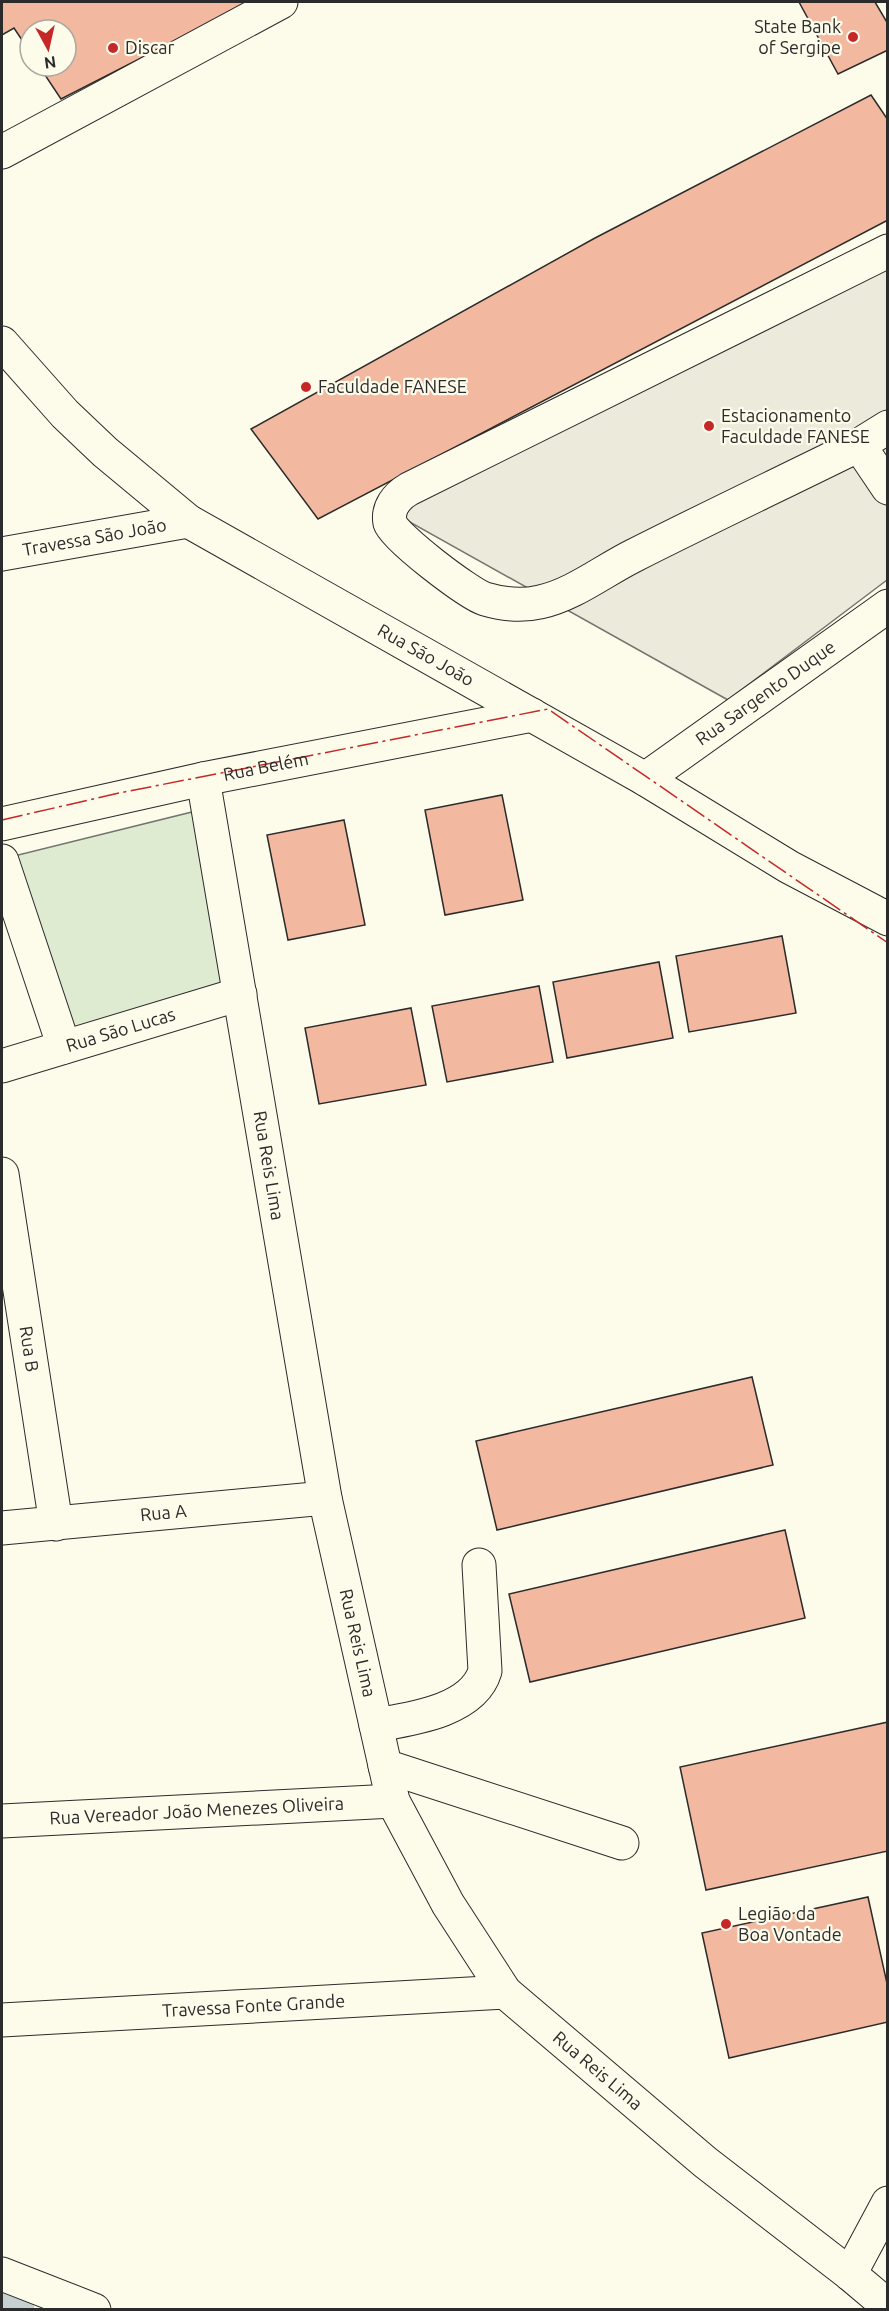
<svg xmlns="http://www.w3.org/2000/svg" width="889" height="2311" viewBox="0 0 889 2311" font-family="Ubuntu,sans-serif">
<rect width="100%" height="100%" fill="#fdfbea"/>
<polygon fill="#deebd1" stroke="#74746e" stroke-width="1.5" points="196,811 235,994 51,1040 6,858"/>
<polygon fill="#eceadb" stroke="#74746e" stroke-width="1.5" points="887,237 887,580 728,700 383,507"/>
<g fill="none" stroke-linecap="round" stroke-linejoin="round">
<polyline stroke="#c7d0d0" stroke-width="39" points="2,2305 15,2310"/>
</g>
<g fill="#f2b8a0" stroke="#2b2b2b" stroke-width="1.5">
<polygon points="2,2 251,2 61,99 39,66 66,66 66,30 30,30 30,52 14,28 2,35"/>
<polygon points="799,2 875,2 888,24 888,50 838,74"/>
<polygon points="871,95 888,120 888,220 318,519 251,429 595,238"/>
<polygon points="502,795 523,900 445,915 425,810"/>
<polygon points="344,820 365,925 288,940 267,835"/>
<polygon points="782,936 796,1013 689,1032 676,956"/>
<polygon points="659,962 673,1038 567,1058 553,982"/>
<polygon points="539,986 553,1062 447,1082 432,1006"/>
<polygon points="411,1008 426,1085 319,1104 305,1028"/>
<polygon points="752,1377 773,1465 497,1530 476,1441"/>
<polygon points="785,1530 805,1618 530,1682 509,1594"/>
<polygon points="888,1722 888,1851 706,1890 680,1767"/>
<polygon points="868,1897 888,1988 888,2022 729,2058 702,1933"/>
</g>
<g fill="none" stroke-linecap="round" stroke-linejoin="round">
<g stroke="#2b2b2b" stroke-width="35">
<g id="minor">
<polyline points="2,152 281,2"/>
<path d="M888 251 409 489C397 496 387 508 390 523 394 537 469 594 485 599 502 604 523 606 540 602 573 595 603 571 633 556 708 518 784 482 859 445L888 427"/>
<path id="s1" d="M2 343 65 414 105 452 188 521 645 779 789 867 888 919"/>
<polyline points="859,445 888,488"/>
<path id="s2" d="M2 554 188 521"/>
<path id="s3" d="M203 779 325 1498 393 1801 448 1904 505 1992 705 2162 850 2274 888 2306"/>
<path id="s4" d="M645 779 888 606"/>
<path id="s5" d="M2 824 203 779 532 715"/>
<polyline points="2,861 64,1047"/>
<path id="s6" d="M2 1066 240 994"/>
<path id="s7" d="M2 1174 56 1524"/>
<path id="s8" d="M2 1528 325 1498"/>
<path d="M376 1725C411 1719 473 1711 485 1671L479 1565"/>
<polyline points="385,1766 622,1843"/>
<path id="s9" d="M2 1821 393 1801"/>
<path id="s10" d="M2 2020 505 1992"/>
<polyline points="2,2274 94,2310"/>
<polyline points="850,2274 888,2203"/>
</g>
</g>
<use href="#minor" stroke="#fdfbea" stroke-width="33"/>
<polyline stroke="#c62828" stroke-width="1.5" stroke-dasharray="21 4.5 3 4.5" stroke-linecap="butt" points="2,820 119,793 548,709 888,943"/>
</g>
<g fill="#c62828" stroke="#fdfbea" stroke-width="2">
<circle cx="853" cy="37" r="6"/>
<circle cx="113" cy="48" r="6"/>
<circle cx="306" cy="387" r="6"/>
<circle cx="709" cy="426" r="6"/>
<circle cx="726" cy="1924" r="6"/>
</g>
<g text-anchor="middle" stroke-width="4.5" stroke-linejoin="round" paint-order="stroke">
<g font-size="18" fill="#2b2b2b" stroke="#fdfbea" text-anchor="start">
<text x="841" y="33" text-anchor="end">State Bank<tspan x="841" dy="21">of Sergipe</tspan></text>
<text x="125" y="54">Discar</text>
<text x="318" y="393">Faculdade FANESE</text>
<text x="721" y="422">Estacionamento<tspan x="721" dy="21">Faculdade FANESE</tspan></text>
<text x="738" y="1920">Legião da<tspan x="738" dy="21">Boa Vontade</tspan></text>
</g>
<g font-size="18" fill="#2b2b2b" stroke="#fdfbea">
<text dy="6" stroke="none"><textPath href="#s2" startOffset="94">Travessa São João</textPath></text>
<text dy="6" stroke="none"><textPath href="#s1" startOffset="531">Rua São João</textPath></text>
<text dy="6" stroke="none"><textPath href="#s4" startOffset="148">Rua Sargento Duque</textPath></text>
<text dy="6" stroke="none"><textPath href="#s5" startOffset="270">Rua Belém</textPath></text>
<text dy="6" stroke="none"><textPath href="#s6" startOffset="124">Rua São Lucas</textPath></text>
<text dy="6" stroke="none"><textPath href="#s3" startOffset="392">Rua Reis Lima</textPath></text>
<text dy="6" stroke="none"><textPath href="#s7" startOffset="177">Rua B</textPath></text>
<text dy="6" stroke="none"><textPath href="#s8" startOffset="162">Rua A</textPath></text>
<text dy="6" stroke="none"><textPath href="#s3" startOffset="878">Rua Reis Lima</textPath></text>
<text dy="6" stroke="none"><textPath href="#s9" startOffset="195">Rua Vereador João Menezes Oliveira</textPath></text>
<text dy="6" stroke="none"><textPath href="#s10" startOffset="252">Travessa Fonte Grande</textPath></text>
<text dy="6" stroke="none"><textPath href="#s3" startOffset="1383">Rua Reis Lima</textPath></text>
</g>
</g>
<rect width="889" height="2311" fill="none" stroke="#2b2b2b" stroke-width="6"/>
<g transform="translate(48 48) rotate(172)"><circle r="28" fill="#fdfbea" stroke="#a9a89e" stroke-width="1.5"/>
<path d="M0-4.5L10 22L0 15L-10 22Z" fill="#c62828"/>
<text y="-9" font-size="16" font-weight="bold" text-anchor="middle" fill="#2b2b2b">N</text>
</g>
</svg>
